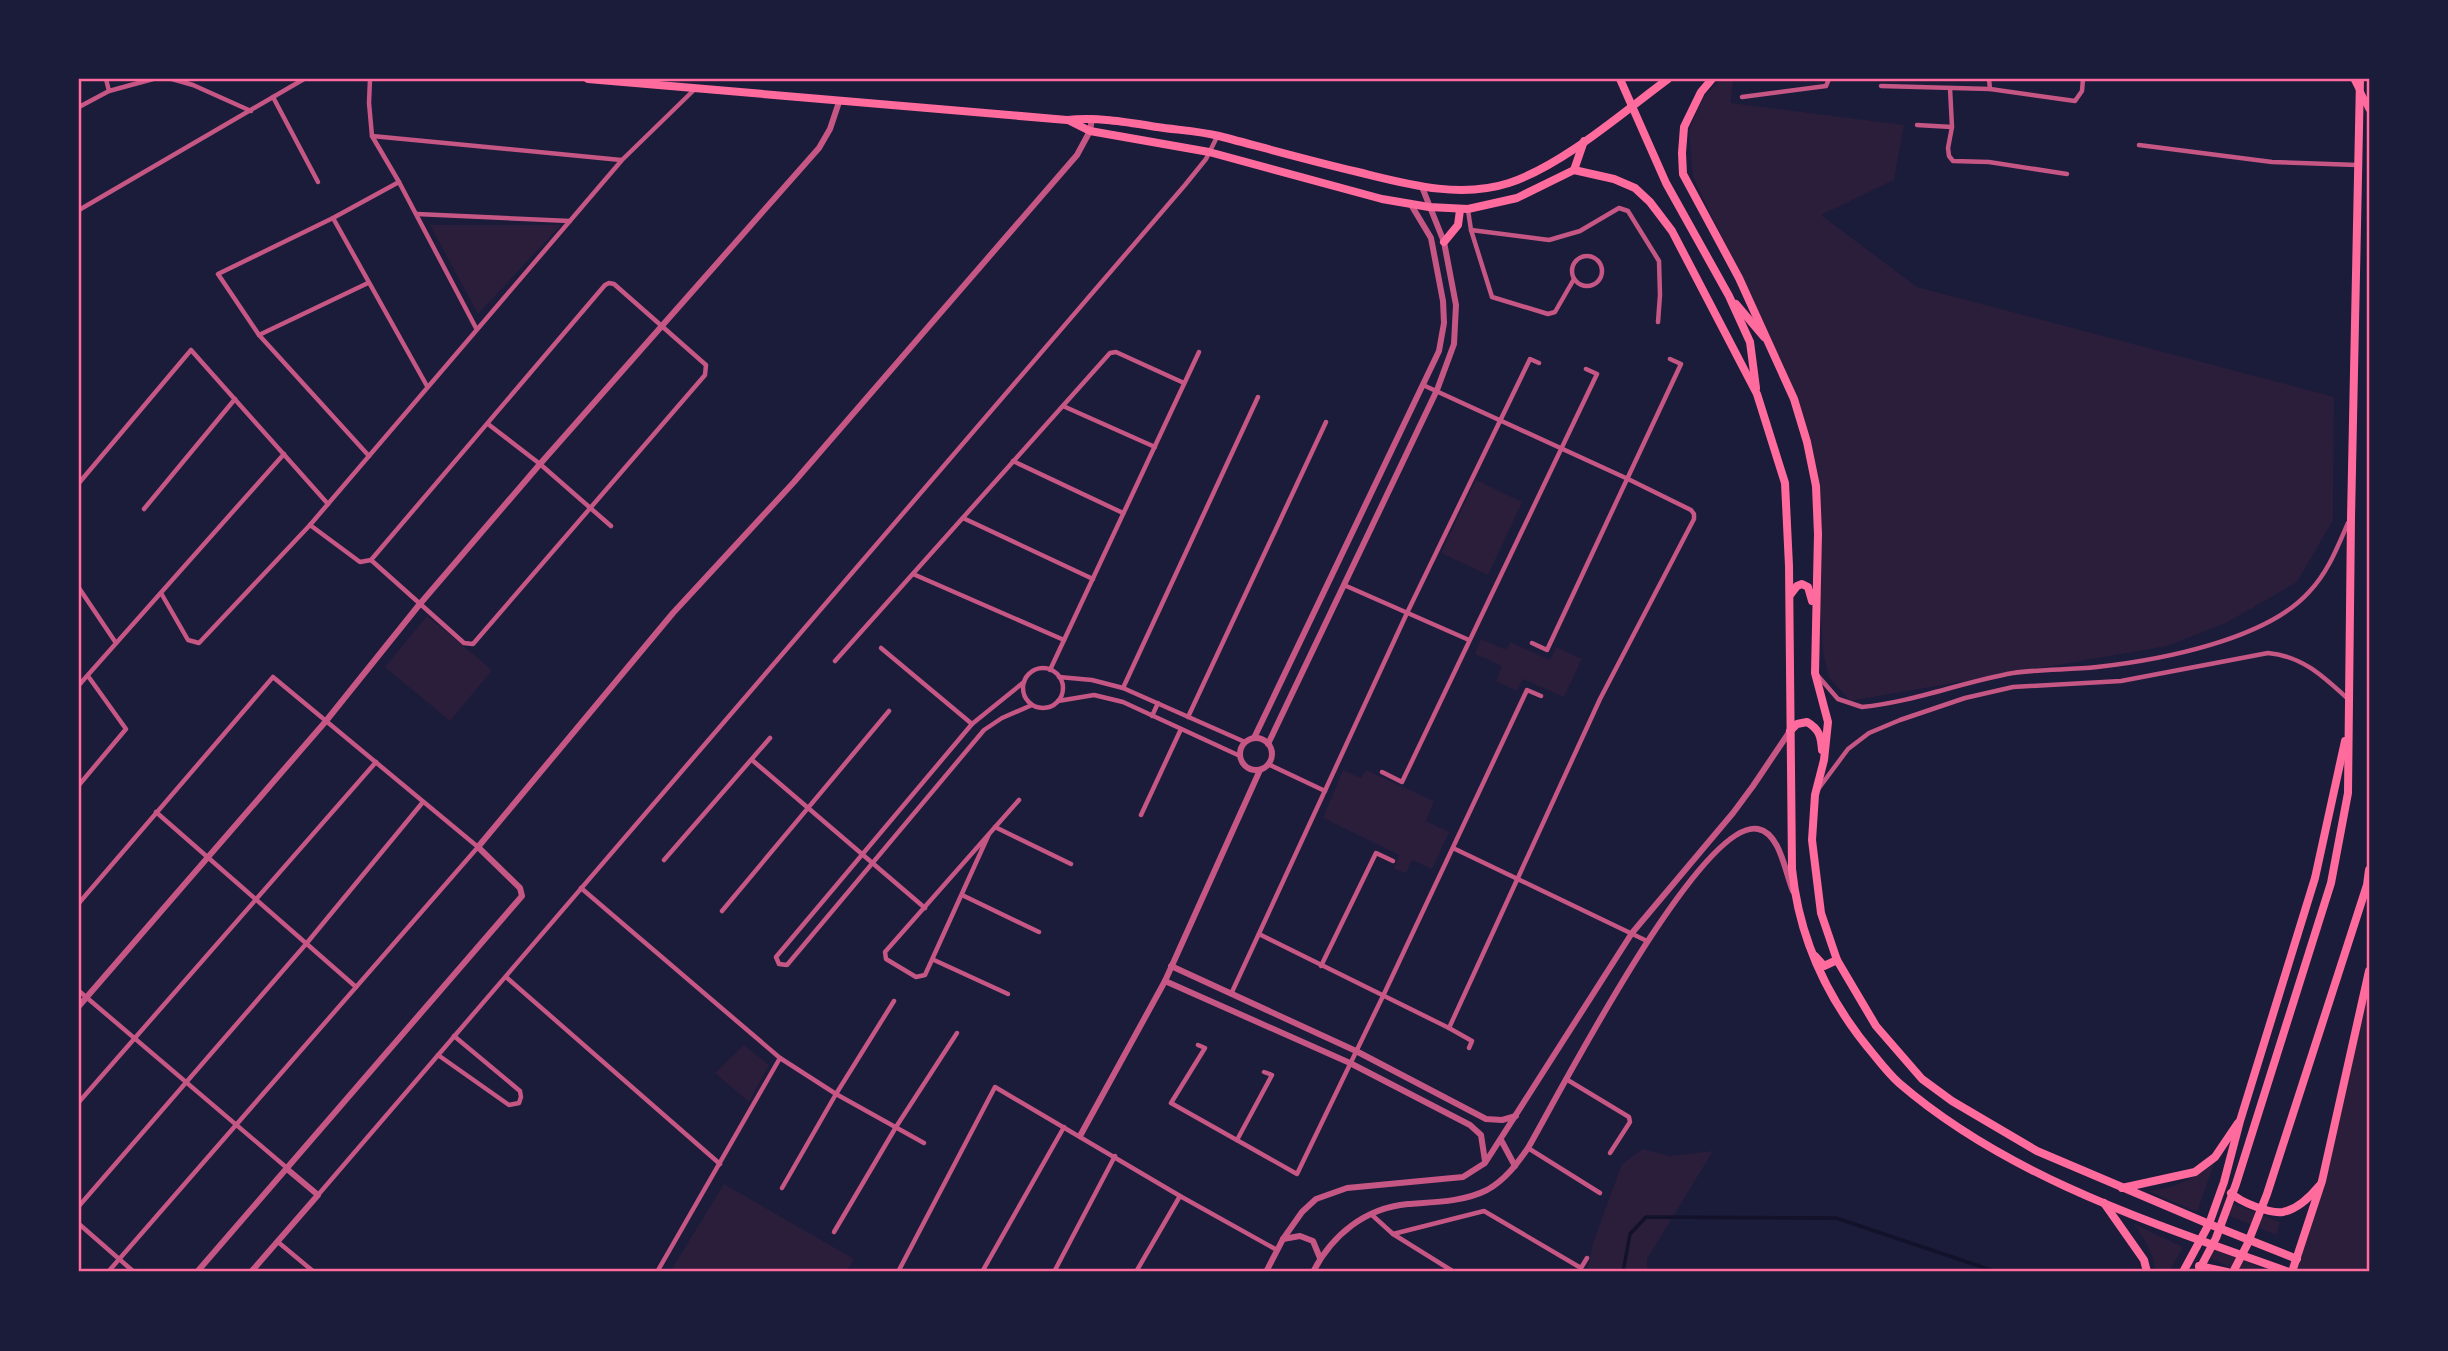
<svg xmlns="http://www.w3.org/2000/svg" width="2448" height="1351" viewBox="0 0 2448 1351" font-family="Ubuntu,sans-serif">
<rect width="100%" height="100%" fill="#1b1b3a"/>
<g fill="#2a1e3b">
<polygon points="1721,79 1733,79 1731,103 1904,125 1894,180 1821,215 1917,287 2334,397 2333,520 2297,582 2226,623 2167,646 1850,701 1829,677 1823,652 1808,438 1776,351 1693,177 1689,130 1704,96"/>
<polygon points="430,225 561,225 478,314"/>
<polygon points="1476,480 1522,502 1488,575 1441,553"/>
<polygon points="427,616 492,670 450,721 385,667"/>
<polygon points="1481,639 1506,650 1510,642 1550,660 1556,647 1582,659 1564,697 1523,679 1517,691 1496,681 1502,666 1475,654"/>
<polygon points="1343,770 1361,778 1366,770 1434,801 1426,821 1449,832 1432,869 1412,860 1406,873 1394,869 1399,855 1323,818"/>
<polygon points="2369,967 2369,1272 2285,1272 2308,1223 2358,1026"/>
<polygon points="744,1045 769,1065 749,1102 715,1073"/>
<polygon points="1643,1149 1669,1156 1713,1151 1647,1259 1647,1272 1587,1272 1593,1243 1622,1164"/>
<path d="M2215 1161 2197 1212 2148 1191C2176 1188 2194 1179 2215 1161Z"/>
<polygon points="724,1184 854,1259 846,1272 670,1272"/>
<polygon points="2231,1203 2280,1222 2276,1235 2227,1215"/>
<path d="M2134 1224 2183 1247 2169 1272H2156C2154 1253 2144 1239 2134 1224Z"/>
<polygon points="2215,1246 2262,1269 2260,1272 2238,1272 2209,1257"/>
</g>
<g fill="none" stroke-linecap="round" stroke-linejoin="round">
<polyline stroke="#12122b" stroke-width="3.5" points="1623,1272 1630,1234 1646,1217 1836,1218 1997,1272"/>
<g stroke="#c65784" stroke-width="4.5">
<polyline points="106,79 109,91"/>
<polyline points="172,79 193,85 251,111"/>
<polyline points="370,79 369,103 372,136 399,182 476,328"/>
<polyline points="1989,79 1990,89"/>
<polyline points="1881,86 1990,89 2075,101 2082,91 2083,79"/>
<polyline points="1950,88 1952,127 1948,148 1949,156 1953,161 1989,162 2067,174"/>
<polyline points="273,97 318,182"/>
<polyline points="1742,97 1826,86 1829,79"/>
<polyline points="79,107 109,91 153,79"/>
<polyline points="1917,125 1952,127"/>
<polyline points="372,136 621,160"/>
<polyline points="2139,145 2272,162 2357,165"/>
<polyline points="79,210 304,79"/>
<polyline points="1468,210 1471,230 1492,297 1548,314 1555,312 1574,279"/>
<polyline points="417,214 570,221"/>
<polyline points="333,218 427,386"/>
<polyline points="1471,230 1549,240 1580,231 1619,208 1628,211 1659,261 1660,295 1658,322"/>
<circle cx="1587" cy="271" r="15"/>
<polygon points="609,283 614,284 706,365 705,375 473,644 464,643 371,560 605,285"/>
<polyline points="259,335 368,283"/>
<polyline points="1423,385 1628,479 1691,510 1694,514 1694,519 1600,699 1449,1028"/>
<polyline points="1063,406 1155,447"/>
<polyline points="488,424 540,464 611,526"/>
<polyline points="369,456 259,335 218,274 333,218 399,182"/>
<polyline points="1013,461 1123,513"/>
<polyline points="79,483 191,350 328,504"/>
<polyline points="144,509 235,399"/>
<polyline points="963,518 1093,579"/>
<polyline points="310,525 360,562 371,560"/>
<polyline points="913,574 1064,640"/>
<polyline points="1344,585 1469,640"/>
<polyline points="79,588 116,643"/>
<polyline points="161,593 188,640 199,643 310,525 622,160 696,88"/>
<polyline points="1532,643 1547,650 1681,364 1670,359"/>
<polyline points="881,648 972,724"/>
<polyline points="835,661 1110,353 1116,352 1184,383"/>
<circle cx="1043" cy="688" r="20"/>
<polyline points="1050,670 1199,352"/>
<path d="M1818 676 1838 699 1862 707C1913 702 1962 682 2013 673 2041 669 2069 670 2097 667 2160 660 2266 640 2309 592 2328 572 2337 548 2348 523"/>
<polyline points="1059,677 1092,680 1123,688 1245,742"/>
<polyline points="1024,682 972,724 776,957 779,964 787,965 984,730 1002,718 1032,705"/>
<polyline points="79,685 284,454"/>
<polyline points="1123,688 1258,397"/>
<polyline points="1058,701 1094,695 1123,702 1240,756"/>
<polyline points="1152,716 1158,703"/>
<polyline points="1188,717 1326,422"/>
<polyline points="752,760 925,908"/>
<polyline points="1268,764 1325,791"/>
<polyline points="1382,772 1402,782 1597,374 1586,369"/>
<polyline points="79,785 126,729 88,676"/>
<path d="M1819 788 1848 749 1869 733 1900 720 1965 698 2013 687 2121 681 2268 653C2302 656 2323 676 2348 699"/>
<polyline points="156,812 356,987"/>
<polyline points="1141,815 1181,729"/>
<polyline points="995,827 1071,864"/>
<polyline points="989,834 925,975 916,977 886,959 885,952 1019,800"/>
<polyline points="1453,848 1647,941"/>
<polyline points="664,860 770,738"/>
<polyline points="581,888 780,1058 836,1094 924,1143"/>
<polyline points="962,895 1039,932"/>
<polyline points="79,903 273,677 478,847 108,1272"/>
<polyline points="722,911 889,711"/>
<polyline points="1259,934 1449,1028 1472,1041 1469,1048"/>
<polyline points="934,960 1008,994"/>
<polyline points="1321,966 1376,853 1393,861"/>
<polyline points="506,977 720,1164"/>
<polyline points="79,991 287,1168"/>
<polyline points="1232,992 1407,613 1530,359 1539,363"/>
<polyline points="1198,1045 1205,1048 1171,1103 1297,1174 1383,996 1527,690 1541,696"/>
<polyline points="438,1055 509,1105 519,1103 521,1097 520,1091 454,1036"/>
<polyline points="1566,1079 1629,1117 1630,1122 1610,1153"/>
<polyline points="79,1102 376,762"/>
<polyline points="1237,1140 1272,1075 1264,1072"/>
<polyline points="1528,1148 1600,1193"/>
<polyline points="782,1188 836,1094 894,1001"/>
<polyline points="318,1195 1185,185 1206,159 1217,137"/>
<polyline points="79,1206 306,944 423,802"/>
<polyline points="1372,1215 1393,1234 1454,1272"/>
<polyline points="79,1224 134,1272"/>
<polyline points="834,1232 896,1127 957,1033"/>
<polyline points="1393,1234 1484,1211 1581,1268 1587,1258"/>
<polyline points="278,1242 314,1272"/>
<polyline points="657,1272 780,1058"/>
<polyline points="898,1272 995,1087 1180,1196 1277,1250"/>
<polyline points="982,1272 1064,1127"/>
<polyline points="1054,1272 1115,1156"/>
<polyline points="1136,1272 1180,1196"/>
</g>
<g stroke="#c65784" stroke-width="6">
<circle cx="1256" cy="754" r="16"/>
<polyline points="1254,738 1439,351 1444,323 1443,301 1431,238 1410,203"/>
<polyline points="1268,744 1437,390 1454,344 1456,305 1444,242 1422,187"/>
<polyline points="1171,966 1356,1051 1486,1119 1502,1120 1516,1116"/>
<polyline points="1165,981 1350,1063 1470,1125 1481,1135 1485,1161"/>
<polyline points="79,1006 326,721 419,605 540,464 819,148 830,129 839,102"/>
<polyline points="1080,1136 1165,981 1260,770"/>
<polyline points="1501,1140 1515,1166"/>
<polyline points="1283,1239 1300,1236 1313,1241 1320,1258"/>
<polyline points="197,1272 522,896 520,888 478,847 673,613 794,482 1077,155 1090,131 1092,118"/>
<polyline points="251,1272 318,1195 287,1169"/>
<polyline points="1266,1272 1283,1239 1302,1212 1316,1199 1347,1188 1463,1177 1485,1163 1632,933 1733,813 1753,786 1790,731"/>
<path d="M1313 1272C1332 1235 1365 1208 1408 1204 1434 1202 1463 1202 1487 1190 1505 1180 1517 1164 1528 1148 1557 1098 1701 817 1758 829 1780 833 1785 872 1793 891"/>
</g>
<polyline stroke="#ff6b9d" stroke-width="7" points="2354,79 2369,109"/>
<g stroke="#ff6b9d" stroke-width="8">
<path d="M588 79 1067 120C1098 117 1126 122 1157 127 1177 130 1199 131 1219 136 1265 148 1311 161 1358 172 1407 184 1459 199 1509 183 1563 165 1622 113 1668 79"/>
<polyline points="1620,79 1666,183 1729,296 1750,342 1756,388"/>
<polyline points="1712,79 1701,92 1684,127 1682,153 1683,174 1739,278 1794,399 1807,442 1816,486 1818,534 1815,673 1828,722 1824,760 1815,795 1812,840 1821,913 1837,960 1876,1026 1922,1079 1952,1101 2037,1151 2209,1224 2297,1259"/>
<polyline points="1070,121 1090,131 1209,152 1382,199 1429,207 1468,209 1517,198 1574,170 1584,141"/>
<path d="M1574 170 1614 179 1635 188 1650 202 1672 231 1757 394 1785 483 1789 566 1792 869C1799 939 1829 1002 1874 1055 1882 1065 1890 1075 1899 1083 2009 1178 2155 1224 2289 1272"/>
<polyline points="1444,242 1458,225 1460,210"/>
<polyline points="1736,304 1764,337"/>
<polyline points="1790,595 1797,586 1802,584 1808,587 1812,601"/>
<path d="M1790 731 1797 724 1807 722C1819 729 1821 736 1822 750"/>
<polyline points="1815,956 1824,966 1837,960"/>
<polyline points="2122,1188 2195,1172 2215,1157 2238,1123"/>
<polyline points="2104,1203 2144,1260 2147,1272"/>
</g>
<g stroke="#ff6b9d" stroke-width="8">
<path d="M2231 1193C2240 1202 2270 1214 2283 1212 2298 1209 2310 1197 2319 1186"/>
<polyline points="2199,1266 2227,1272"/>
<polyline points="2183,1272 2209,1224 2224,1182 2240,1121 2315,878 2345,741"/>
<polyline points="2198,1272 2216,1238 2236,1184 2331,883 2348,793 2351,518 2360,79"/>
<polyline points="2233,1272 2247,1245 2267,1194 2367,885 2369,870"/>
<polyline points="2292,1272 2322,1181 2369,971"/>
</g>
</g>
<rect width="2448" height="1351" fill="none" stroke="#1b1b3a" stroke-width="161"/>
<rect x="80" y="80" width="2288" height="1190" fill="none" stroke="#ff6b9d" stroke-width="2.5"/>
</svg>
